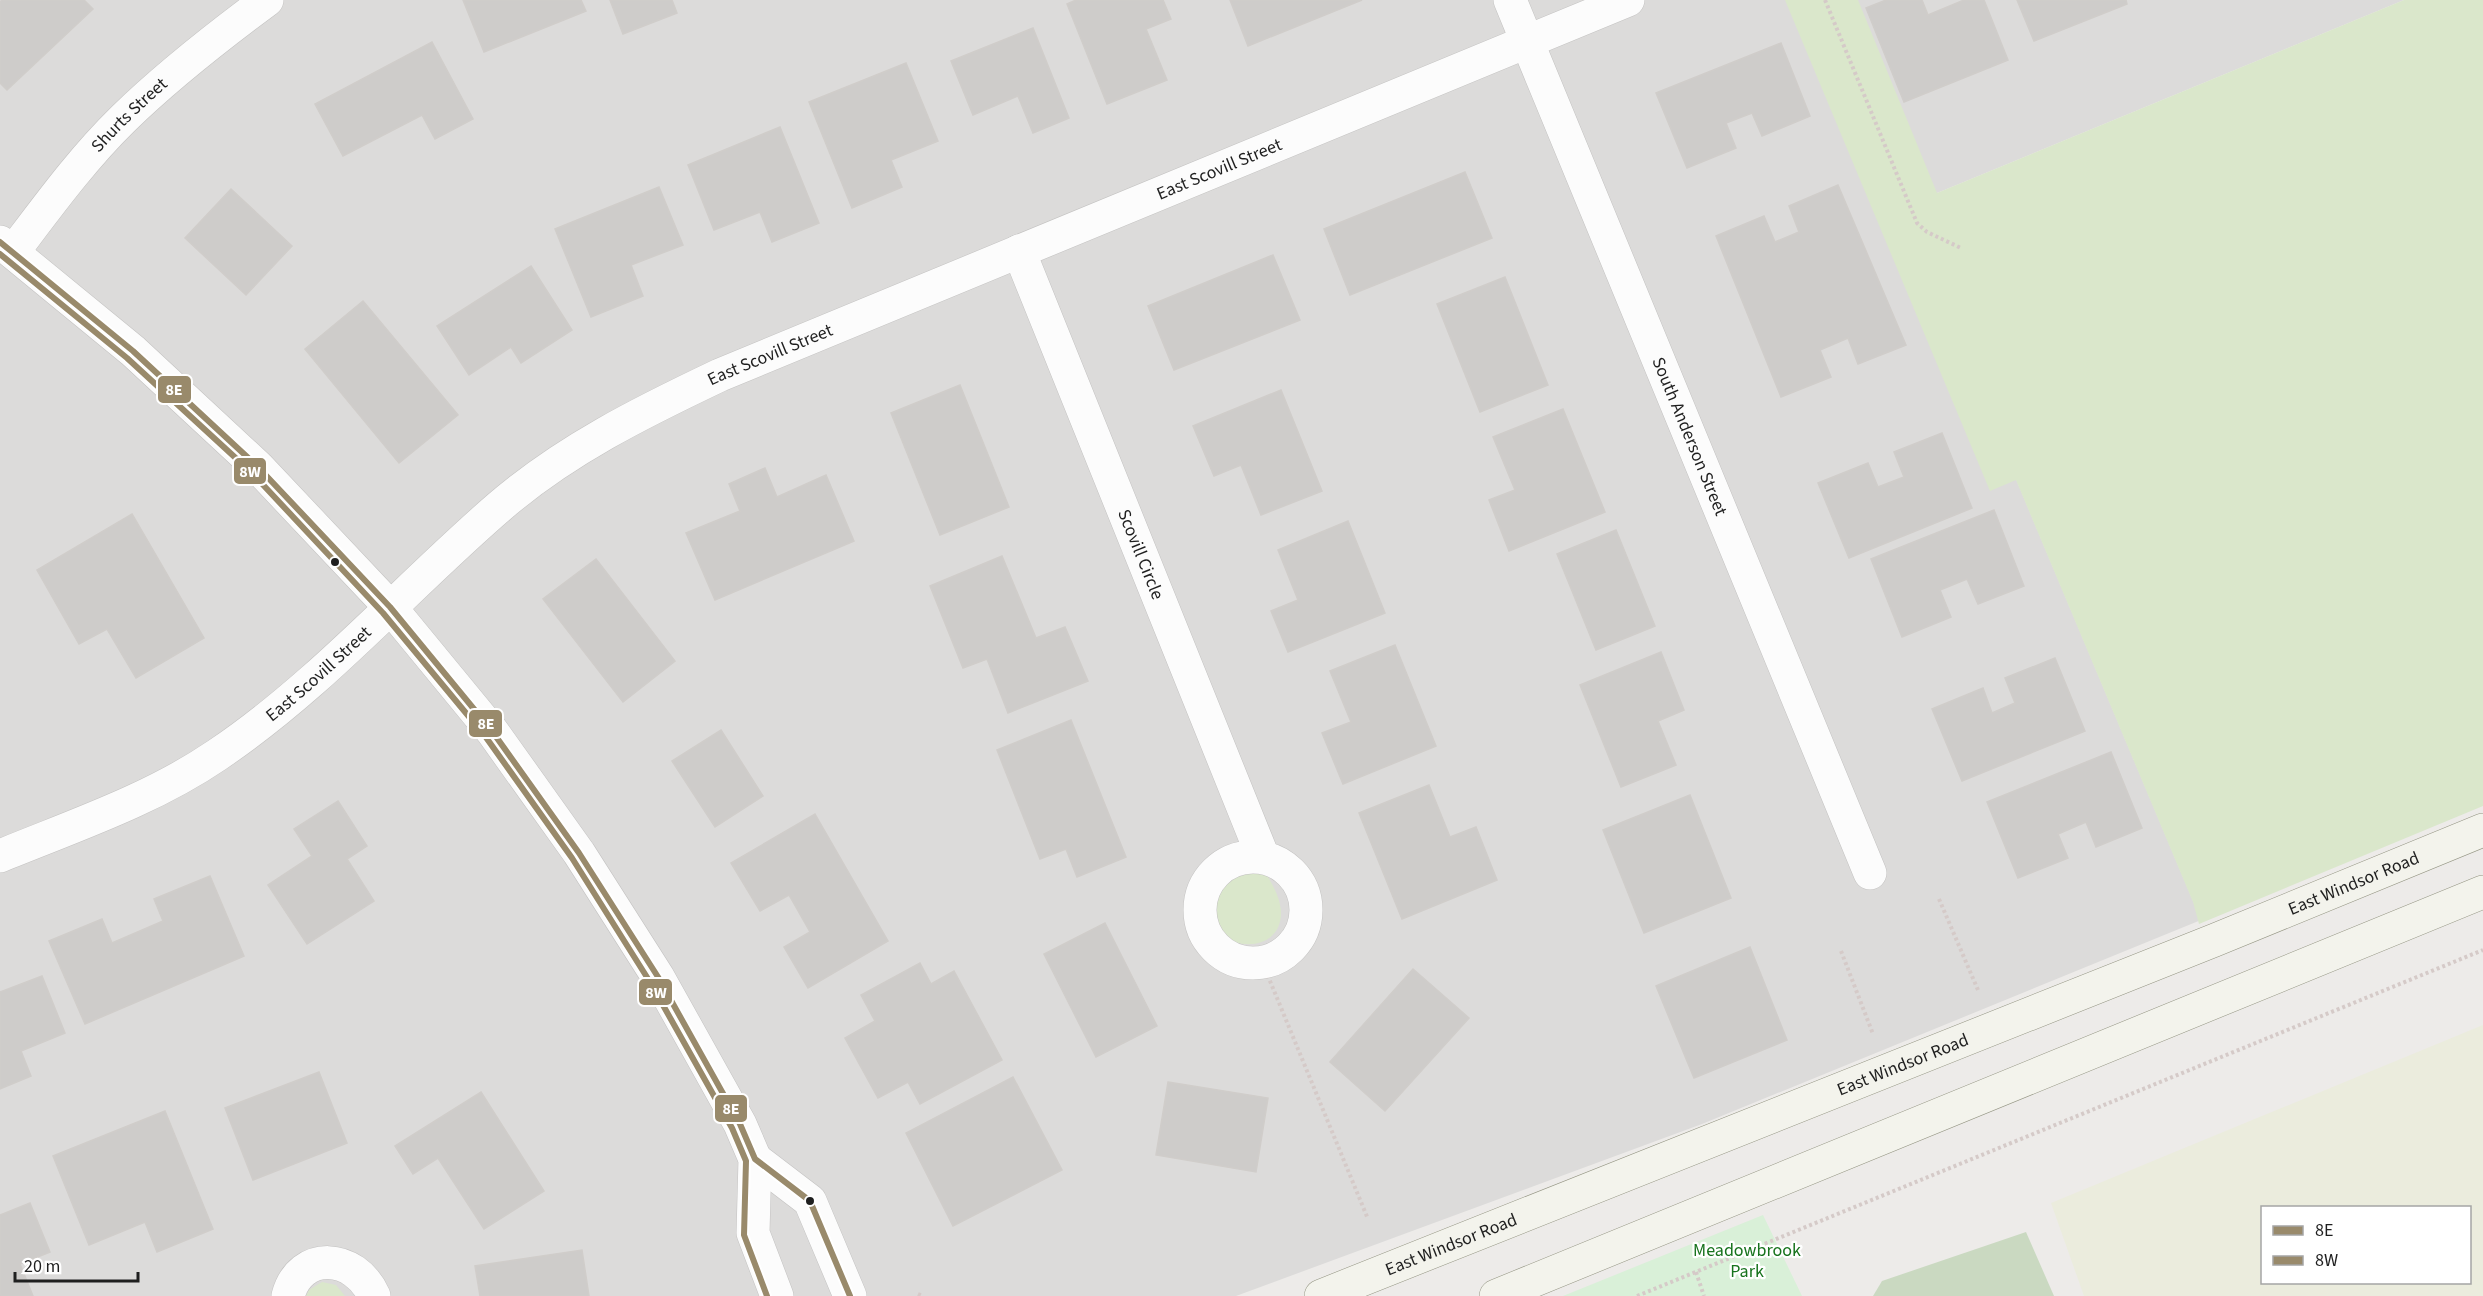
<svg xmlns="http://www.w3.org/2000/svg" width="2483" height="1296" viewBox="0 0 2483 1296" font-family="'Source Sans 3',sans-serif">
<rect width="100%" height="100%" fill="#edebe9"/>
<polygon fill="#dcdbda" points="0,0 2404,0 1937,193 1990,490 2016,479 2201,920 1702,1124 1236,1296 0,1296"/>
<path fill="#ebecdd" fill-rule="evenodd" d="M2483 1025V1296H2084L2051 1203ZM2262 1208H2470V1282H2262Z"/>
<g fill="#dae7cb">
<polygon points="1785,0 1858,0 1937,193 2404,0 2483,0 2483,806 2199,924 2193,902 2016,480 1990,491"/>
<path d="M1260 863C1268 878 1281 895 1281 913 1281 962 1198 950 1212 899 1214 890 1217 882 1226 877 1236 871 1249 867 1260 863Z"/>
<polygon points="322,1282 336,1285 345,1296 306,1296 309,1290"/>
</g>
<polygon fill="#cad9c1" points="2026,1232 2054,1296 1873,1296 1882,1281"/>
<polygon fill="#d9f0d8" points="1763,1215 1802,1296 1563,1296"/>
<g fill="#ceccca" stroke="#d0cdca" stroke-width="1.5">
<polygon points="2,0 84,0 93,9 7,90 0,83 0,2"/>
<polygon points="463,0 581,0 586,11 484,52"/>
<polygon points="610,0 672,0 677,13 623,34"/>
<polygon points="1076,0 1163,0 1171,19 1146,29 1167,80 1107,104 1067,4"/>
<polygon points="1230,0 1362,0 1248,46"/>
<polygon points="1886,0 1922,0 1928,15 1964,0 1984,0 2008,60 1904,102 1866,8"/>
<polygon points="2017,0 2126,0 2127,4 2034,41"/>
<polygon points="1033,28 1069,118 1033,133 1018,96 973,115 951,61"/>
<polygon points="432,42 473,119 435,139 422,115 343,156 315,104"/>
<polygon points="1781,43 1810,116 1762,136 1752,113 1726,123 1736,148 1687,168 1656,93"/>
<polygon points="906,63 938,141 891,160 902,187 852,208 809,102"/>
<polygon points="780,127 819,223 772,242 760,212 714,230 688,165"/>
<polygon points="1465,172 1492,238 1350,295 1324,229"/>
<polygon points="1838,185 1906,345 1858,364 1848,338 1820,350 1831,377 1781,397 1716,236 1764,216 1775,242 1799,232 1789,206"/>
<polygon points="659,187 683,245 631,265 643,296 591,317 555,229"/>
<polygon points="231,189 292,246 246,295 185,238"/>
<polygon points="1273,255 1300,320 1174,370 1148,306"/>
<polygon points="531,266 572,330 521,363 511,347 469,375 437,326"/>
<polygon points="1505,277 1548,385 1480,412 1437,304"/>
<polygon points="363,301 458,415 399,463 305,349"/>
<polygon points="960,385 1009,507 940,535 891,413"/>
<polygon points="1281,390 1322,491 1261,515 1241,465 1214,476 1193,426"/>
<polygon points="1563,409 1605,512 1509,551 1489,500 1515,490 1493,437"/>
<polygon points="1942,433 1972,508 1849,558 1818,483 1868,463 1878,487 1904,477 1894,452"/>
<polygon points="765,468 777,497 826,475 854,541 715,600 686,533 740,511 729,484"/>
<polygon points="1994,510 2024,586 1978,604 1967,579 1940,590 1951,617 1902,637 1871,559"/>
<polygon points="132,514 204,638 136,678 107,629 79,644 37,570"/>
<polygon points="1348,521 1385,613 1288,652 1271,611 1298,600 1278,550"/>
<polygon points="1616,530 1655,626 1596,650 1557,554"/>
<polygon points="1002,556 1036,638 1065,627 1088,681 1008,713 987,659 963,668 930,586"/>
<polygon points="596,559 675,661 623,702 543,599"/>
<polygon points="1395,645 1436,746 1343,784 1322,733 1351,722 1330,671"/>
<polygon points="1661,652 1684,710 1658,721 1676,765 1621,787 1580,685"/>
<polygon points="2055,658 2085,731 1962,781 1932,709 1983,688 1992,713 2015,703 2005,678"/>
<polygon points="1071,720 1126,857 1077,877 1066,849 1040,859 997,750"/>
<polygon points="721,730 763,796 715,827 672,761"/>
<polygon points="2111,752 2142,828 2096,847 2086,822 2058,834 2068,858 2018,878 1987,802"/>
<polygon points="1429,785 1450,837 1476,827 1497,880 1402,919 1359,813"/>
<polygon points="1690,795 1731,898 1644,933 1603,830"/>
<polygon points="338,801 367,846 347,859 374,901 307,944 268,885 312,856 294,829"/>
<polygon points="815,814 888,941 808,988 784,947 810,932 789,895 760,911 731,863"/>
<polygon points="210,876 244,956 85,1024 49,941 102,919 112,943 163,921 154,899"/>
<polygon points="1105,923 1157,1026 1096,1057 1044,954"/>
<polygon points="1750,947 1787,1040 1694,1078 1656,986"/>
<polygon points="920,963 931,984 954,971 1002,1060 920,1104 908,1082 878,1098 845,1038 875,1021 861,995"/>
<polygon points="1413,969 1469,1018 1385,1111 1330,1062"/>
<polygon points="42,976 65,1033 21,1051 31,1076 0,1089 0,992"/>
<polygon points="319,1072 347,1143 253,1180 225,1108"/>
<polygon points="1013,1077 1062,1170 953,1226 906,1133"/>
<polygon points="1168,1082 1268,1098 1256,1172 1156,1155"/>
<polygon points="481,1092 544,1191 484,1229 438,1158 413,1174 395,1146"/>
<polygon points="165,1111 213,1229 157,1252 145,1222 89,1245 53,1156"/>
<polygon points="30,1203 50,1252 20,1264 33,1296 0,1296 0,1215"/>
<polygon points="582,1250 589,1296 480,1296 475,1266"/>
</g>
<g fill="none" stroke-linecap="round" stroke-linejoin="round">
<g stroke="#c3c2c1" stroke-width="34">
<g id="minor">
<path id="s1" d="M1510 0 1870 873"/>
<path id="s2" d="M1019 251 1263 857"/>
<path id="s3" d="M13 252C48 206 82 159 123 119 168 75 217 37 267 0"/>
<path id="s4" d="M0 856C73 826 151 800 217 755 321 685 405 588 499 507 565 450 642 412 720 375L1628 0"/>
<circle cx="1253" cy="910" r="53"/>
<path d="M288 1296C300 1250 355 1253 374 1296"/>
</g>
</g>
<g stroke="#c3c2c1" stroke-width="34">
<g id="tertiary">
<polyline points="0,242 133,351 258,467 390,607 492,731 579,853 658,977 740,1124 755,1159 753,1233 777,1296"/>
<polyline points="755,1159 810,1201 850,1296"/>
</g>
</g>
<g stroke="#949583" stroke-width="34">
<g id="secondary">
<path id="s5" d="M1321 1296 2215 940 2483 830"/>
<polyline points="1496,1296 2483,892"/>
</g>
</g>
<g stroke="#d5cac8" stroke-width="4" stroke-dasharray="3 3" stroke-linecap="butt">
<polyline points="1825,0 1917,223 1927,232 1961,248"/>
<polyline points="1939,899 1978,990"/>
<polyline points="1841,951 1873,1034"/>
<polyline points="1263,964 1368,1219"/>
<polyline points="1696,1272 1704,1296"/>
<polyline points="918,1294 923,1296"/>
<polyline points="1637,1296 2483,950"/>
</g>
<use href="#minor" stroke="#fcfcfc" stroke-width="33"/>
<use href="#tertiary" stroke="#fcfcfc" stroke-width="33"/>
<use href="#secondary" stroke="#f3f3ec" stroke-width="33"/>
<g stroke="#fff" stroke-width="10">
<polyline id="bus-1" points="0,242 133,351 258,467 390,607 492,731 579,853 658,977 740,1124 755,1159 810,1201 850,1296"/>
</g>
<g stroke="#fff" stroke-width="10">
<polyline id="bus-2" points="0,254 127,358 252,473 383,613 485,736 572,858 650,982 732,1128 746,1161 744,1235 767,1296"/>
</g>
<use href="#bus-1" stroke="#998a6b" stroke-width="6"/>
<use href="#bus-2" stroke="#998a6b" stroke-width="6"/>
</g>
<g fill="#1f1f1f" stroke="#fff" stroke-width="2">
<circle cx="335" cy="562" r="5"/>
<circle cx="810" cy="1201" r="5"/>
</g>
<g text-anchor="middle" stroke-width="4.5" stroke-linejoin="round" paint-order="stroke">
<g font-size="18" fill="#1f1f1f" stroke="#fff">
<text dy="6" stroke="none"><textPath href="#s3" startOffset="180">Shurts Street</textPath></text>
<text dy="6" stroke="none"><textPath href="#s4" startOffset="1414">East Scovill Street</textPath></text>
<text dy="6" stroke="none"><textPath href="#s4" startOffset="928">East Scovill Street</textPath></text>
<text dy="6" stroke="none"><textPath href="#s1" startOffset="472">South Anderson Street</textPath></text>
<text dy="6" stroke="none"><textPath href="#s2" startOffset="327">Scovill Circle</textPath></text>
<text dy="6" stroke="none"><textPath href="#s4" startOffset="370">East Scovill Street</textPath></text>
<text dy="6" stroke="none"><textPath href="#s5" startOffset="1112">East Windsor Road</textPath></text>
<text dy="6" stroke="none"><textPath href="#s5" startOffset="626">East Windsor Road</textPath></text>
<text dy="6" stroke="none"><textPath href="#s5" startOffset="140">East Windsor Road</textPath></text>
</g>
<g font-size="18" fill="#17731d" stroke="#fff">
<text x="1747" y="1256">Meadowbrook<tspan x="1747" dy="21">Park</tspan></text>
</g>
</g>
<g stroke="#fff" stroke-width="2">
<rect x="157" y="375" width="35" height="29" rx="6" fill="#998a6b"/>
<rect x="233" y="457" width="34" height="28" rx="6" fill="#998a6b"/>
<rect x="468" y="709" width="35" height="29" rx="6" fill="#998a6b"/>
<rect x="638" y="978" width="35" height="28" rx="6" fill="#998a6b"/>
<rect x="714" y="1094" width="34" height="29" rx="6" fill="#998a6b"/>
</g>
<g font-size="16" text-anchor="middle" font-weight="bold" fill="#fff">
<text x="174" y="395">8E</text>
<text x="250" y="477">8W</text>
<text x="486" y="729">8E</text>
<text x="656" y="998">8W</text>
<text x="731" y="1114">8E</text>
</g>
<rect x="2261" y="1206" width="210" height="78" fill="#ffffff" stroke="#a5a5a5" stroke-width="1.5"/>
<rect x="2273" y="1226" width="30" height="9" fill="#998a6b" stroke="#a5a5a5" stroke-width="1.5"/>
<text x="2315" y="1236" font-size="18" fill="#1f1f1f">8E</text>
<rect x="2273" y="1256" width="30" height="9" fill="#998a6b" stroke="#a5a5a5" stroke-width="1.5"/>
<text x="2315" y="1266" font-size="18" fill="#1f1f1f">8W</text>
<path d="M15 1272v9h123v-9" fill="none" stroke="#1f1f1f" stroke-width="3"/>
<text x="24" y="1272" font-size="18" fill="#1f1f1f" stroke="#ffffff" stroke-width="4.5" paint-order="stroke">20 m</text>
</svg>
